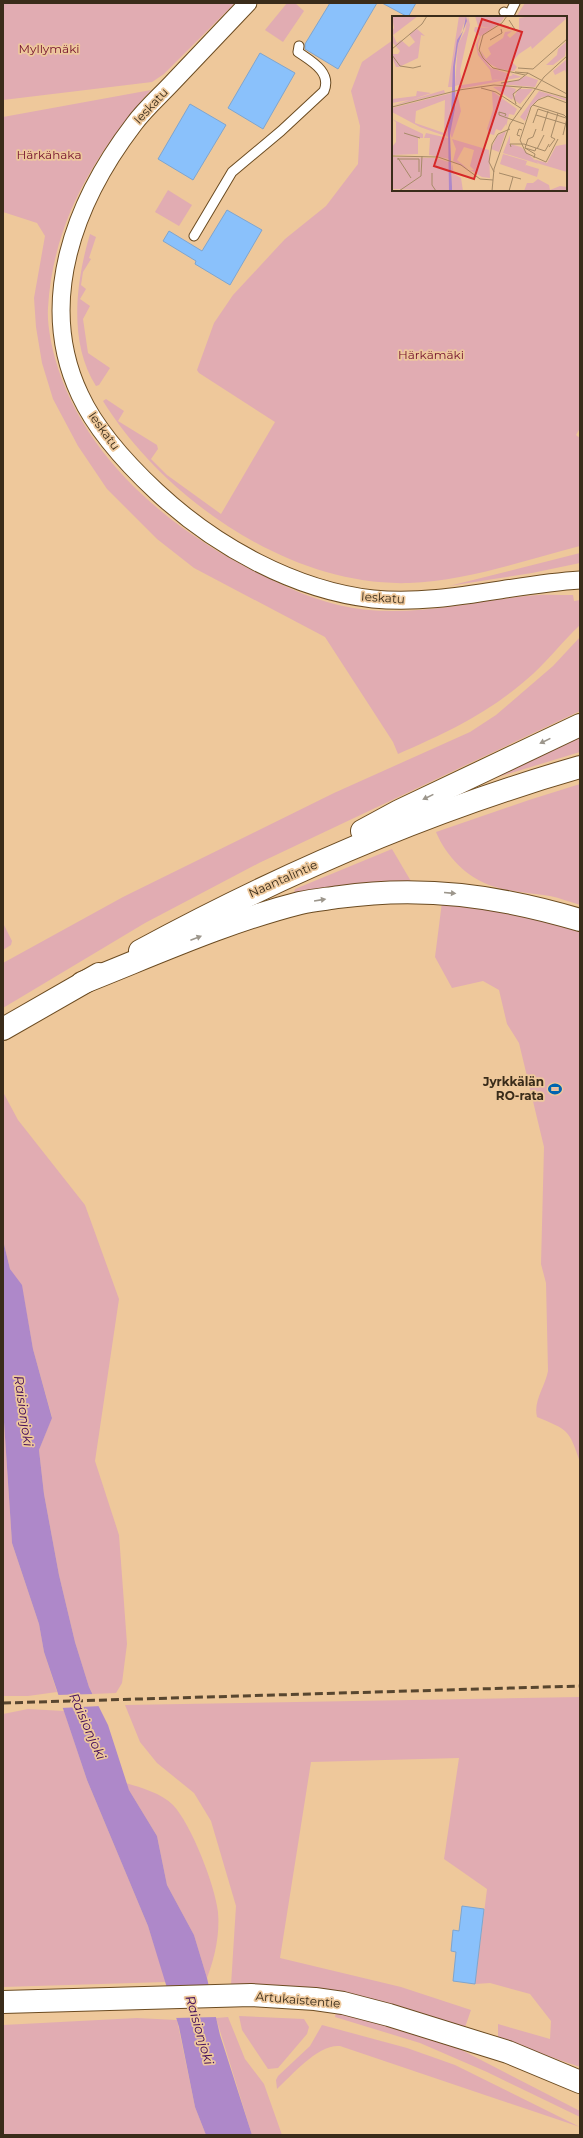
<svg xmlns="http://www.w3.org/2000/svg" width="583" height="2138" viewBox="0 0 583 2138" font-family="Montserrat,sans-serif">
<rect width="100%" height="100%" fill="#eec89b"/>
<g fill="#e1acb2">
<polygon points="3,3 235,3 164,74 152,82 3,100"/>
<polygon points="287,3 295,3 304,11 283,42 265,30"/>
<path d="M525 3H580V428L576 435 580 438V546C525 560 467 581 409 583 290 587 164 499 103 401L106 399 124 411 118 421 157 445 158 449 151 459 167 475 221 514 275 422 199 373 197 370 214 323 233 295 285 239 326 206 358 164 360 126 351 91 362 62 393 40V190H566V17H516Z"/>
<path d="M151 90C95 153 53 222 48 308 47 324 51 343 55 358 83 460 176 535 268 578 290 589 314 599 338 605 402 620 462 603 526 596 542 594 558 595 573 595L574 601 580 600V625C564 640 550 658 534 673 491 712 450 731 398 754L393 742 325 637 194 568 157 539 107 489 78 446 53 399 42 363 36 327 34 298 45 236 37 223 3 212V117Z"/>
<polygon points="168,190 192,205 179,226 155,212"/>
<path d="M90 234 96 237 89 258 91 259 83 272 81 285 86 289 80 299 90 306 83 319 88 353 110 368 99 385 96 386C68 342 76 281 90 234Z"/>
<polygon points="580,553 580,563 532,573 449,586"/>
<polygon points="580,637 580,711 259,863 145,923 3,1008 3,963 123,897 334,793 470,732 496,715 553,666"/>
<polygon points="580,732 580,752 488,780"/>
<path d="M580 784V905C570 902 560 898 550 896 531 893 510 892 492 886 467 878 446 856 436 832L529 800Z"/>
<polygon points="392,849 412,883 294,893 295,889"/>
<path d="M442 902 487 904 580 929V1462C569 1429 568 1430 537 1417 533 1401 545 1387 548 1371L546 1283 541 1264 544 1147 519 1043 507 1024 499 990 483 981 452 988 435 957Z"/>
<polygon points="3,923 12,941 11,945 3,950"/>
<polygon points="3,1092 18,1120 85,1205 119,1299 95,1461 119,1535 127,1644 122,1683 116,1693 93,1694 89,1687 75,1642 59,1575 44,1494 39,1450 52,1417 33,1349 23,1293 10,1269 3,1240"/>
<polygon points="3,1407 12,1543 39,1624 44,1652 57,1692 28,1696 3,1696"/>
<polygon points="580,1697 580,2067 498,2039 498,2024 550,2039 551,2021 530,1994 490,1983 475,1984 487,1889 444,1859 459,1758 311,1762 280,1958 401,1987 471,2010 463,2033 231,1985 236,1906 211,1821 194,1793 157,1763 140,1742 125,1705"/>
<polygon points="28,1709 64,1711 87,1780 148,1926 166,1982 3,1987 3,1714"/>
<path d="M126 1783C142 1788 161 1793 173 1805 191 1824 215 1885 218 1912 220 1934 215 1957 207 1978L194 1935 167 1885 157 1836 129 1790Z"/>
<polygon points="336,2012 359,2017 452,2045 580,2111 580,2117 487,2072 420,2043 335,2017"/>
<polygon points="239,2016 304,2019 309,2027 307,2034 278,2068 268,2069 242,2030"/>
<polygon points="228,2017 245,2059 264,2084 282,2135 252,2135 216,2018"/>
<polygon points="137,2018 177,2020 195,2107 206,2135 3,2135 3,2025"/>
<path d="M322 2025 407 2048 455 2065 580 2127 340 2046C318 2044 292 2075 277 2089L276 2080 278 2076 310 2046Z"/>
</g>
<polygon fill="#ae88c9" points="3,1240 10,1269 22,1285 33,1349 52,1418 39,1450 44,1494 59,1575 75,1642 89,1687 108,1725 129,1790 157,1836 167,1885 194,1935 207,1978 220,2035 252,2135 206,2135 195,2107 179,2027 148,1926 87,1780 44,1652 39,1624 12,1543 3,1407"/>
<g fill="#eec89b">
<polygon points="95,1694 101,1706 61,1708 56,1695"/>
<polygon points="211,1985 218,2017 174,2018 165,1986"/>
</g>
<g fill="#8ac1fb" stroke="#7fa5ce">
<polygon points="330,3 377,3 338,69 305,49 305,44"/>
<polygon points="382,3 416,3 408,17"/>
<polygon points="260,53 295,73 263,129 228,108"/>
<polygon points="190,104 226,125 193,180 158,159"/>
<polygon points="227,210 262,230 230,285 195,264 196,261 163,241 169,231 202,251"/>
<polygon points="462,1906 484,1909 475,1984 453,1981 456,1952 451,1951 453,1930 459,1931"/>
</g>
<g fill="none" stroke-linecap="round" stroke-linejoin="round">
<g stroke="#6b4b21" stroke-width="11">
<g id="service">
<polyline points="504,12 509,15 515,3"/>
<path d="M194 236 232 172 281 131 324 91C332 72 311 61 298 52L299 46"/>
</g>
</g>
<g stroke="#6b4b21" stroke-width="19">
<path id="minor" d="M248 3C223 29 198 56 173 82 160 96 145 109 134 124 75 201 36 302 80 395 97 432 128 465 157 492 215 546 294 590 373 599 442 606 511 584 580 580"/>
</g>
<g stroke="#6b4b21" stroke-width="24">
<polyline id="tertiary" points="3,2002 251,1995 315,1999 343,2003 389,2015 508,2052 580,2082"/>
</g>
<g stroke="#6b4b21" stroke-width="24">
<g id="secondary">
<polyline points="362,831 399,811 580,725"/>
<path d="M140 951C280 875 427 811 580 767"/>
<polyline points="3,1029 99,974"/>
</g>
</g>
<g stroke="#6b4b21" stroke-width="24">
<path id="primary" d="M82 983C153 955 225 922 300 903 313 900 326 899 339 897 423 885 499 896 580 920"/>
</g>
<use href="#service" stroke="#fff" stroke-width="9"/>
<use href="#minor" stroke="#fff" stroke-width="17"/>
<use href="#tertiary" stroke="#fff" stroke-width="22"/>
<use href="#secondary" stroke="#fff" stroke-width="22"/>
<use href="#primary" stroke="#fff" stroke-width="22"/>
<polyline stroke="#58462f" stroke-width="3" stroke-dasharray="8 4" stroke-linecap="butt" points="3,1703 580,1686"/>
</g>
<defs><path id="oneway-solid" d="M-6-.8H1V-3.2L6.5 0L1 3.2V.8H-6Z"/></defs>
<g fill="#9c968c">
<use href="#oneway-solid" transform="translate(545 741) rotate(154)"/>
<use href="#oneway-solid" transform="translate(428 797) rotate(154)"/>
<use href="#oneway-solid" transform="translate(450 893) rotate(5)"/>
<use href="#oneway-solid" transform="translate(320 900) rotate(-9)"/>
<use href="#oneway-solid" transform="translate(196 938) rotate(-21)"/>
</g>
<defs>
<g id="stadium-bare" transform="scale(1.08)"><path d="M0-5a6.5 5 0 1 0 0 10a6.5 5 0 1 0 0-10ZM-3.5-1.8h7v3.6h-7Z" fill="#0064b0" stroke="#eec89b" stroke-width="2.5" paint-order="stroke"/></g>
</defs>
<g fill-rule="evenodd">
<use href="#stadium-bare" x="555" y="1089"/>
</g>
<g text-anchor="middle" stroke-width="3.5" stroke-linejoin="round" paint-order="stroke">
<g font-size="12" fill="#73102d" stroke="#eec89b">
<text x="49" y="53">Myllymäki</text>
<text x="49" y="159">Härkähaka</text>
<text x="431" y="359">Härkämäki</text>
</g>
<g font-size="12" fill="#3a2c1a" stroke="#eec89b">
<text transform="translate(151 106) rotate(-47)" y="4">Ieskatu</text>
<text transform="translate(104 431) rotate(54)" y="4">Ieskatu</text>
<text transform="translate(383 598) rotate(4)" y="4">Ieskatu</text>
<text transform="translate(283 879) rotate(-24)" y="4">Naantalintie</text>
<text transform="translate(298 2000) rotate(5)" y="4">Artukaistentie</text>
</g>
<g font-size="12" font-weight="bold" fill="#3a2c1a" stroke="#eec89b" text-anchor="end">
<text x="544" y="1086">Jyrkkälän<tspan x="544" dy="14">RO-rata</tspan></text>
</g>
<g font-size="13" font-style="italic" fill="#3d0758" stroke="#eec89b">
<text transform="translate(24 1411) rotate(82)" y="5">Raisionjoki</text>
<text transform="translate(88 1726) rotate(66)" y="5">Raisionjoki</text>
<text transform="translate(200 2030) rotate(74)" y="5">Raisionjoki</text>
</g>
</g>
<g transform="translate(392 16)">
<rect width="175" height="175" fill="#eec89b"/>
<path d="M0 0H26L1 19 5 27 9 24 17 31 23 26 17 18 25 13 33 20 29 19 26 42 7 51H4L0 41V38H6L8 35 0 26V15L2 12ZM67 0 74 1 63 35 60 71H56ZM76 0 78 9 68 55 70 68 63 70 66 28 73 15ZM83 0H113L109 6 89 20 86 28V35L99 52 118 58 112 62 121 59 118 57 130 61 67 73 66 70 70 69 109 63 100 64 98 54 86 39 84 29 88 20 82 15 83 11 98 12 86 10ZM139 0H175V2L140 33 139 30 127 38 120 46 125 51 122 55 107 53 96 47 92 43 88 33 94 43 99 38 96 32 111 22 113 16 120 15 115 19 118 22 127 14V2ZM175 25 173 40 161 49H154L152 46 154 49 165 39 166 33ZM175 43V60L173 54 163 59 161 55ZM134 60 146 64 143 71 106 68 123 65ZM114 70 124 73 120 84 101 71ZM126 73H141L128 88 121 83ZM52 74 53 77 0 90 17 84 0 87V83L24 80 25 75 39 77 19 84ZM100 75 125 93 122 99 117 98 114 111V108L109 115 104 113 102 119 98 118 95 113 101 94ZM147 75 175 83V85L160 80 150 81 139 90 133 105 128 101ZM63 76H65L69 95 60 122 58 118ZM60 77 56 121 28 111 0 96V92ZM53 84 52 117 23 107 24 95ZM0 103 31 118V122H26V138L0 139V131L4 126V106ZM114 115 107 136 99 133 105 120ZM34 117 56 122 57 143 37 139 38 122H32ZM118 119V128L129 131 147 148 111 137ZM60 123 97 134 98 162 90 161 78 154H82L78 150 82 134 72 131 65 144 76 153 61 145 64 133ZM175 128V156L148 148 141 143 155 147 164 130ZM111 138 135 145 133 151 134 149 147 153 145 161 108 148ZM0 141 44 142 57 146V175L0 173ZM60 147 62 158 69 162 71 175H60ZM146 163 157 169 158 174 168 170 175 171V175H132L135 167H141Z" fill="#e1acb2" fill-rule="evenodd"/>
<path d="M74 0 75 5 66 28 63 50V92L58 118 60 171V175H57L56 111 59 96 61 51 65 24 71 15Z" fill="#ae88c9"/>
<path fill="none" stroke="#a68a67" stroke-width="1" d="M115 0 110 7 91 19 87 34 91 42 101 52 133 59M117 4 124 15M98 24 110 17 109 13M0 33 30 8 35 0M0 39 8 50 21 52 29 50M126 52 141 53 175 23M123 56 136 57M109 67 127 64 136 57 175 78M89 72 104 76 130 93M124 88 121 78 130 71M141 89 172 99 175 102 171 119M0 91 67 74 102 69 141 72 175 82M146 93 174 102M107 99 132 108M107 99V96L114 98 113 100M144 99 174 108M141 107 146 93M144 113 141 121 136 123 133 132 143 135 144 132M150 115 156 95M12 117 28 122M128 120 125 119 127 113 130 114M166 123 154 146 134 137 128 124 139 91 146 84 156 80 175 87M119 131 118 128H132L153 135 157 128M157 131 163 123 159 121 166 97M133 132 143 138 142 142M145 133 152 119M0 140 46 141 69 149 88 163 101 164M6 142 19 162M5 143H27V156M102 156 97 146 100 128 106 118 118 113M40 157V169L44 175M107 157 129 163M7 175 29 160 30 140M100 175 102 153 118 108 152 61 175 40M117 175 121 161"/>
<path fill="#d62828" fill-opacity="0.15" stroke="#d62828" stroke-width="2" d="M90 3 130 16 82 163 42 150Z"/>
<rect width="175" height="175" fill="none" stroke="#3a2c1a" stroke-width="2"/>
</g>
<rect width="583" height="2138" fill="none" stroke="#3a2c1a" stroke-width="8"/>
</svg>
